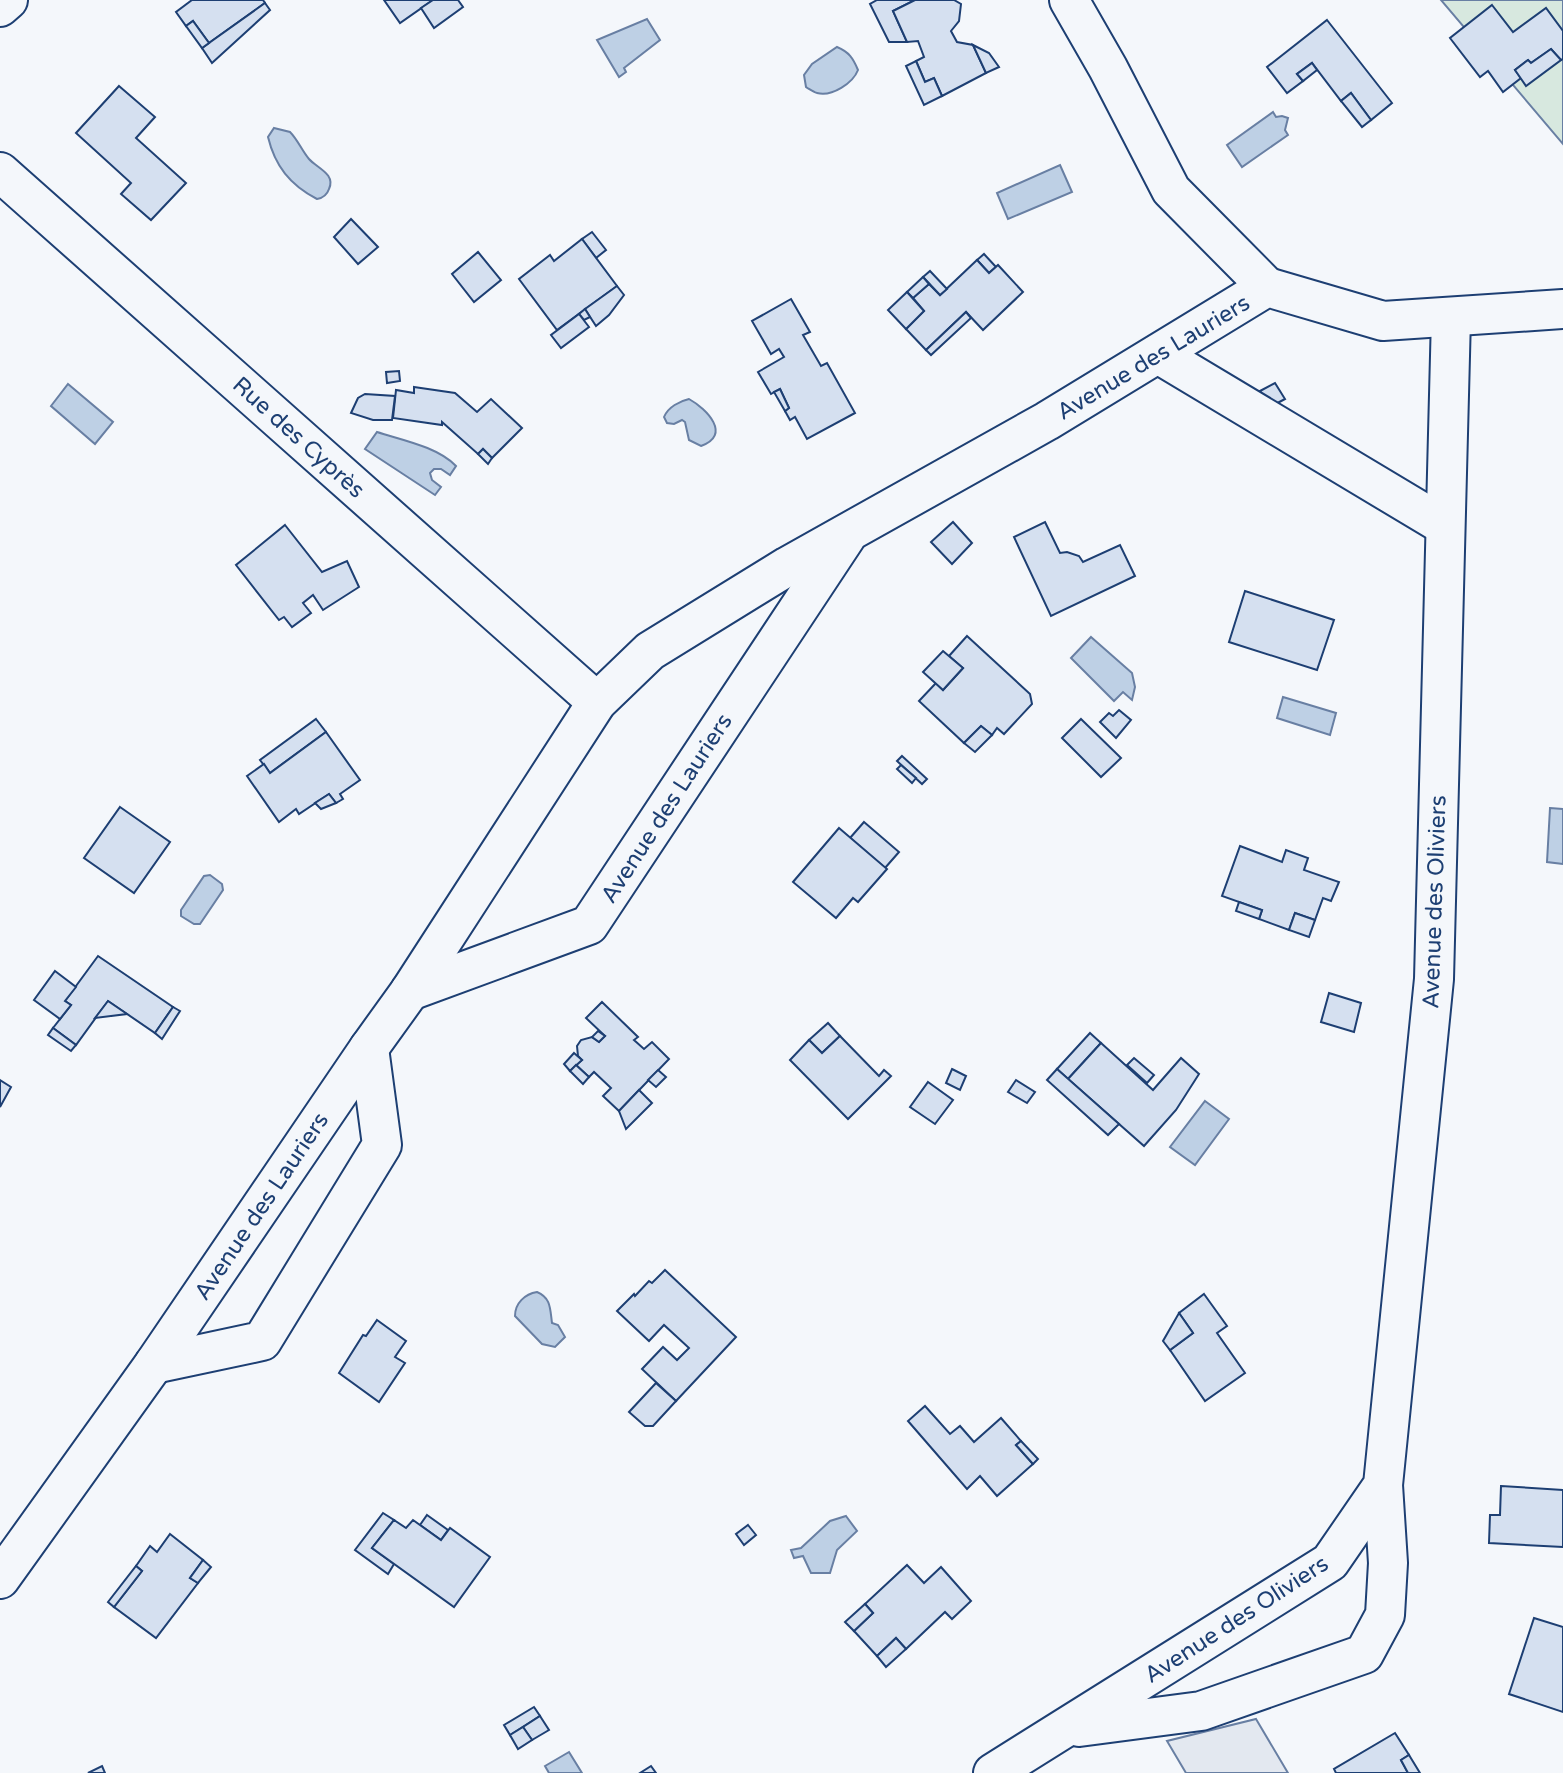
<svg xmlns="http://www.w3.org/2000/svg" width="1563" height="1773" viewBox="0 0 1563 1773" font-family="'Varela Round',sans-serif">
<rect width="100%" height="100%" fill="#f4f7fb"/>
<polygon fill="#d7e8df" stroke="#687fa3" stroke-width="2" points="1441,0 1563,0 1563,144"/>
<polygon fill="#e3e8f0" stroke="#687fa3" stroke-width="2" points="1256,1719 1288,1773 1186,1773 1167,1741"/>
<g fill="#bed0e5" stroke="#687fa3" stroke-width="2">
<polygon points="647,19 660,40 624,68 626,72 619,77 597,40"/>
<path d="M837 47C849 52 853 58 858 70 853 83 832 97 817 93 816 93 807 88 806 87L804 75 812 64Z"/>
<polygon points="1273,112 1276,117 1282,116 1288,118 1285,130 1288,135 1242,167 1227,145"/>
<path d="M274 128 290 132C298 140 302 151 309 159 317 168 336 174 329 189 327 195 323 198 317 199 290 185 275 166 268 137Z"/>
<polygon points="1060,165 1072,192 1008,219 997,193"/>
<polygon points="68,384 113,422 95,444 51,406"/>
<path d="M689 399C707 409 732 435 701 446L689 440 685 422 682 420 674 424 667 423 664 417C668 407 680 401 689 399Z"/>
<path d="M377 432C402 440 438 447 456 466L450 475 441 469H434L430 473 432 480 441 487 435 495 365 449Z"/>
<polygon points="1091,637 1132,673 1135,687 1132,700 1123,692 1114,701 1071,658"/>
<polygon points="1283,697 1336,713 1330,735 1277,718"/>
<polygon points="1550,808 1563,809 1563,864 1547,862"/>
<polygon points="210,875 222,884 223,890 200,924 194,924 181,916 181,910 204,876"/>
<polygon points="1205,1101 1229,1119 1195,1165 1170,1147"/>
<path d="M537 1292C551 1298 550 1308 552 1323L558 1325 565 1337 555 1347 542 1344 515 1316C515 1303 525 1294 537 1292Z"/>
<polygon points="846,1516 857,1531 837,1550 830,1573 811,1573 803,1556 794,1558 791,1550 801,1548 830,1521"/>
<polygon points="569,1752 582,1773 549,1773 545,1766"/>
</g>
<g fill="#d5e0f0" stroke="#1d3f73" stroke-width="2">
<polygon points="192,0 263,0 265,3 209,43 193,21 186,26 176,12"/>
<polygon points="384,0 433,0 400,23"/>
<polygon points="433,0 458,0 463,7 434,28 421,8"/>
<polygon points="877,0 915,0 893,11 907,42 889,42 870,4"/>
<polygon points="915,0 954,0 961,4 959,21 951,31 957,42 973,45 986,73 942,96 934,78 925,82 916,61 924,57 918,41 907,42 893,11"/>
<polygon points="265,3 270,10 212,63 202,48"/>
<polygon points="1492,5 1513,32 1546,8 1563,31 1563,59 1561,60 1551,49 1531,63 1528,60 1515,70 1521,78 1503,92 1488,71 1480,77 1450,38"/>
<polygon points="1327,20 1392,103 1371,120 1351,93 1341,101 1312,63 1297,74 1303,81 1287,93 1267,67"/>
<polygon points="193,21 209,43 202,48 186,26"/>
<polygon points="973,45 989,53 999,67 986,73"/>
<polygon points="1551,49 1561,60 1526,86 1515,70 1528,60 1531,63"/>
<polygon points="916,61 925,82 934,78 942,96 924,105 906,66"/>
<polygon points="1312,63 1317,70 1303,81 1297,74"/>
<polygon points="119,86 155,117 136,138 186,183 151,220 121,194 131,183 76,133"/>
<polygon points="1351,93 1371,120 1362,127 1341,101"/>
<polygon points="351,219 378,247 358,264 334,237"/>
<polygon points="592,232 606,250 596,258 582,239"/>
<polygon points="582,239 617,286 557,330 519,279 550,255 554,261"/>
<polygon points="478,252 501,280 474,302 452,274"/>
<polygon points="984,254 996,267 989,273 977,260"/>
<polygon points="977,260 989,273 998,265 1023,292 983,330 966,312 926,350 906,329 924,311 913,298 929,284 940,295"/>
<polygon points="930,271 947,289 940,295 923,277"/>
<polygon points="923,277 929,284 913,298 907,292"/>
<polygon points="617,286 624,295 609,315 596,326 585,309"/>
<polygon points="907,292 924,311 906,329 888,310"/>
<polygon points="791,299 810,332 803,335 821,366 827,363 855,413 807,439 795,417 790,420 785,411 789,408 780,389 771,394 758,372 784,357 779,349 771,354 752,321"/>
<polygon points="585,309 590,317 584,320 579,314"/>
<polygon points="966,312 971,318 931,355 926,350"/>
<polygon points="579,314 589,327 561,348 551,335"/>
<polygon points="399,371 400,381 387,383 386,372"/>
<polygon points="1275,383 1285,399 1270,407 1260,391"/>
<polygon points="414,387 455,393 477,412 491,399 522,428 492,458 483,449 478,454 442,422 442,425 393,418 396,390 414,393"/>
<polygon points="780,389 789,408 785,411 774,392"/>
<polygon points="365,394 395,396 392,420 373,420 351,413 358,398"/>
<polygon points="483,449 492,458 488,464 478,454"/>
<polygon points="953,522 972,543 952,564 931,542"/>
<polygon points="1045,522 1060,553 1067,552 1079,556 1083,562 1120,545 1135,576 1051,616 1014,537"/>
<polygon points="285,525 322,572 347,561 359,587 323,610 313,595 303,603 311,613 292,627 284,617 279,620 236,565"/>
<polygon points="1245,591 1334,620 1317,670 1229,642"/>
<polygon points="967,636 1030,694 1032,704 1004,734 997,728 992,735 981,726 964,743 919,701 936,683 943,690 963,668 949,656"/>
<polygon points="943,651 963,668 943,690 923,672"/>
<polygon points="1119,710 1131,720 1116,738 1100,722 1109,713 1113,716"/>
<polygon points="316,719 326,732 270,773 260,760"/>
<polygon points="1081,719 1121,758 1101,777 1062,738"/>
<polygon points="981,726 992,735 975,752 964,743"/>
<polygon points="326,732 360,780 340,794 343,799 336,803 329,794 299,814 296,809 279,822 247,776 264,764 270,773"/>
<polygon points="902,756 927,779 922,784 897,761"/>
<polygon points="901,765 916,778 912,783 897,769"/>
<polygon points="329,794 336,803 321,809 315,803"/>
<polygon points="120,807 170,842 134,893 84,858"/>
<polygon points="864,822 899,852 885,868 850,838"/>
<polygon points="839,828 887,869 858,902 853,898 836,918 793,882"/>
<polygon points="1240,846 1282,862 1286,850 1308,858 1304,870 1339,882 1331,901 1323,898 1315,920 1295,913 1289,930 1259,919 1262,910 1222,896"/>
<polygon points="1239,902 1262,910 1259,919 1236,911"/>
<polygon points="1295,913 1315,920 1309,937 1289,930"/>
<polygon points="98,956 173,1007 155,1033 108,1001 76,1045 53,1028 71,1005 65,1001"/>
<polygon points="55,971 76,987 65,1001 71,1005 60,1019 34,1000"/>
<polygon points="1329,993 1361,1003 1354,1032 1321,1022"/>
<polygon points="108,1001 127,1014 95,1018"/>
<polygon points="602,1002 638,1037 634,1040 644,1049 652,1042 669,1059 619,1111 603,1096 611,1088 594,1072 589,1077 576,1065 582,1060 578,1056 577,1046 581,1040 592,1037 599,1042 605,1036 586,1018"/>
<polygon points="173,1007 180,1011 162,1039 155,1033"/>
<polygon points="828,1023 840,1036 822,1053 809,1040"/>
<polygon points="53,1028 76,1045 71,1051 48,1035"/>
<polygon points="598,1031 605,1036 599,1042 592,1037"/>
<polygon points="1090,1033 1101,1043 1068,1079 1057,1069"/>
<polygon points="840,1036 879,1076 884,1070 891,1076 848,1119 790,1060 809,1040 822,1053"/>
<polygon points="1101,1043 1153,1090 1181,1058 1199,1074 1176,1110 1144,1146 1068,1079"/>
<polygon points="574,1053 582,1060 570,1071 564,1064"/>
<polygon points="1134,1058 1154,1075 1147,1083 1127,1065"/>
<polygon points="576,1065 589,1077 583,1084 570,1071"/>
<polygon points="952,1069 966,1076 960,1090 946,1083"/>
<polygon points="1057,1069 1119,1124 1108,1135 1047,1080"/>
<polygon points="658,1070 666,1077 656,1087 648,1080"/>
<polygon points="0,1080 11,1087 0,1107"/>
<polygon points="1016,1080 1035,1092 1027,1103 1008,1092"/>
<polygon points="928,1082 953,1100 935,1124 910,1107"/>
<polygon points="639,1090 652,1103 626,1129 619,1111"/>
<polygon points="665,1270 736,1337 676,1401 642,1369 663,1347 677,1360 689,1348 664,1325 649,1341 617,1311 634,1294 635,1296 649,1281 652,1283"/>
<polygon points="1204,1294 1227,1326 1217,1333 1245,1373 1205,1401 1170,1350 1193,1333 1179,1313"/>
<polygon points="1179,1313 1193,1333 1170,1350 1163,1341"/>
<polygon points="377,1320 406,1341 395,1357 405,1363 379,1402 339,1373 363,1335 366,1336"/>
<polygon points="656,1383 676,1401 653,1426 645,1426 629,1412"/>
<polygon points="925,1406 950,1434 960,1426 974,1442 1001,1418 1021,1441 1016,1445 1033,1464 997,1496 980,1476 967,1489 908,1421"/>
<polygon points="1021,1441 1038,1459 1033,1464 1016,1445"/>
<polygon points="1501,1486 1563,1490 1563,1547 1489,1543 1490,1515 1500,1515"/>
<polygon points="383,1513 394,1520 372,1548 394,1564 388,1574 355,1550"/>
<polygon points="427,1515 448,1530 441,1540 420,1525"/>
<polygon points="394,1520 406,1528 413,1520 441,1540 450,1528 490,1557 454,1607 372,1548"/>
<polygon points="748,1525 756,1535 744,1545 736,1534"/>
<polygon points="170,1534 203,1560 190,1578 198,1583 156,1638 114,1607 142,1571 136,1566 150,1546 157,1552"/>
<polygon points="203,1560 211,1567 198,1583 190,1578"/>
<polygon points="907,1565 924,1583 941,1567 971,1601 952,1619 945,1612 906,1649 896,1638 877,1656 854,1631 873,1613 865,1604"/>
<polygon points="136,1566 142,1571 114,1607 108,1602"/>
<polygon points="865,1604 873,1613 854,1631 845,1622"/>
<polygon points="1534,1618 1563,1627 1563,1712 1509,1694"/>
<polygon points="896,1638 906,1649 886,1667 877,1656"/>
<polygon points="534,1707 540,1716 510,1735 504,1725"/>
<polygon points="540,1716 549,1730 532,1740 523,1727"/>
<polygon points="523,1727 532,1740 518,1749 510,1735"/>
<polygon points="1395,1733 1409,1755 1401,1760 1408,1773 1336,1773 1334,1769"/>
<polygon points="1409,1755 1420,1773 1408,1773 1401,1760"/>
<polygon points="102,1766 105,1773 88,1773"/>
<polygon points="651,1766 656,1773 640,1773"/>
</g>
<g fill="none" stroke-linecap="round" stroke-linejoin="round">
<g stroke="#1d3f73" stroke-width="42">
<g id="minor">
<polyline points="1069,0 1108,68 1171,190 1267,287"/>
<polyline points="0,7 8,0"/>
<polyline points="0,172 597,702"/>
<polyline points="1158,354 1445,526"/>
<polyline points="410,991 589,925 846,537"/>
<polyline points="154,1364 262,1341 382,1145 369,1048"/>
<polyline points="0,1579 154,1364 369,1048 410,991 597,702 650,651 788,566 1047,421 1267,287 1383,321 1563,309"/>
<polyline points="1079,1727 1201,1711 1364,1654 1385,1615 1388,1563 1383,1485"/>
<polyline points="993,1773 1330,1562 1383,1485 1434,979 1451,317"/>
</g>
</g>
<use href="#minor" stroke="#f4f7fb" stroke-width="38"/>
</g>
<g text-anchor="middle" stroke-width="5" stroke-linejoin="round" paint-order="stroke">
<g font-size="23" fill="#1d3f73" stroke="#f4f7fb">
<text transform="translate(1153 357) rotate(-31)" y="8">Avenue des Lauriers</text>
<text transform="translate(299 437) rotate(42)" y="8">Rue des Cyprès</text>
<text transform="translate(666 808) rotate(-57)" y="8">Avenue des Lauriers</text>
<text transform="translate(1434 902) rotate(-88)" y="8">Avenue des Oliviers</text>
<text transform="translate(261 1206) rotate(-56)" y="8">Avenue des Lauriers</text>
<text transform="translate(1236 1619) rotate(-33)" y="8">Avenue des Oliviers</text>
</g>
</g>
</svg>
